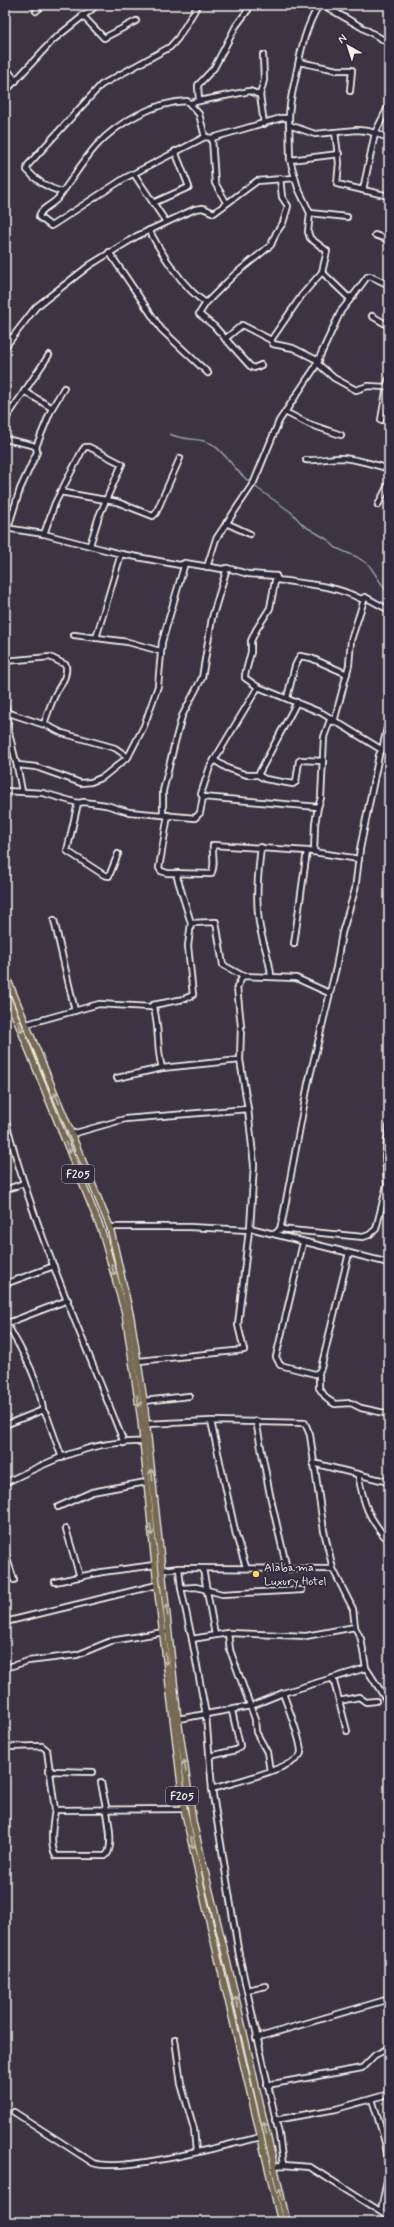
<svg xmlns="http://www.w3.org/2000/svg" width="394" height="2227" viewBox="0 0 394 2227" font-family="Mynerve,sans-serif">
<rect width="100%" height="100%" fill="#3c3443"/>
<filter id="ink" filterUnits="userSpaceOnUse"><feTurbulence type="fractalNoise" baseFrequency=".025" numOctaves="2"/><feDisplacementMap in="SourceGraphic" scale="8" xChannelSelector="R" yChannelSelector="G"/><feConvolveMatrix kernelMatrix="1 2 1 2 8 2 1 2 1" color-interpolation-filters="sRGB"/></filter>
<g filter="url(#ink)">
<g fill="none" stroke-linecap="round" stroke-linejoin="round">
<g stroke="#8f9ca2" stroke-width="1.5">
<path d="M170 434C183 441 199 437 212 444 225 452 237 474 251 483"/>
<polyline points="254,486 291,512 303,525 328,540 336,548 357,557 369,565 389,595"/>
</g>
<g stroke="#f4f1e8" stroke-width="8">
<g id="minor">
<polyline points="323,5 389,43"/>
<polyline points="36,11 43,5"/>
<polyline points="82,15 104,38 136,21"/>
<polyline points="299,62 337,70 352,70 350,91"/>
<polyline points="5,67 16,81"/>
<polyline points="5,92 53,40 97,5"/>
<polyline points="260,95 264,80 263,55"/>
<polyline points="199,101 250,91 260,95 264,124"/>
<polyline points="191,103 199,101 198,85 214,68 236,26 248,10 242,5"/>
<path d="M289 118C289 103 293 90 296 75 301 50 305 28 319 5"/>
<polyline points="289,125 315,134 357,130 368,131 389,138"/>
<polyline points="335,132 339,163 337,184 389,196"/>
<path d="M205 137 199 114 187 101C155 102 118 122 96 146 82 162 71 181 58 198 53 205 40 208 39 217L51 226 125 178 205 137 212 138 215 183 226 202"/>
<polyline points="290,160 339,154"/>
<polyline points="134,174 166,222"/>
<polyline points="363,190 375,133 389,105"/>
<path d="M62 192C48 188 36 181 27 170L28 165 101 85 170 47 178 38 198 5"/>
<polyline points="153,203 189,187 175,151"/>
<polyline points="310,213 347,217"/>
<path d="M149 230C161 253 184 289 206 303L199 314 214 326 250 366 254 368 261 365"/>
<polyline points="375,235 389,240"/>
<polyline points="109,252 161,329 208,373"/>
<polyline points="353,296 367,277 370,276 389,285"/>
<polyline points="206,303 234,275 271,245 276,233 283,223 288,206 282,197 280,178"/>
<polyline points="372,316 389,326"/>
<polyline points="225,339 242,325 271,340 273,344 293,348 319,361"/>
<polyline points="271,340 302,295 322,272"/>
<polyline points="5,347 36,307 90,265 137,236 195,209 203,208 214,213 257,181 295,178"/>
<polyline points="317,363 334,378 356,390 368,386 386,387 389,379"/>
<polyline points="24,391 52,408"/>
<polyline points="285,412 309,424 341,435"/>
<polyline points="5,420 49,355"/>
<polyline points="381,420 386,392"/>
<polyline points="5,439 32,445 36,447 37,452 20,489 8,528"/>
<polyline points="36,447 52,408 64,388"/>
<path d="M306 460C318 461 329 458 341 458 358 459 373 464 389 469"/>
<polyline points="60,492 117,502 153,516 156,513 180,458"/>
<polyline points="378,505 389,483"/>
<polyline points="226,523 250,534"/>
<polyline points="5,528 44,534 121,554 180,565 185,563 222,569 227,568 248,574 276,576 270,608 256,630 251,641 251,652 245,675 245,678 258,687"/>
<polyline points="44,534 55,503 82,451 85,447 89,447 122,464 99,516 90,545"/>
<polyline points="207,567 216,539 254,482 279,421 314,369 341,311 353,296 348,297 322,272 327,251 310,238 308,232 310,213 298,188 290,160 289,118 281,118 212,138"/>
<path d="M276 576 278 580C307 584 334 585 361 599L365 597 389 610"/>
<polyline points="74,635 128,642 160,651"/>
<polyline points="96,638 121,554"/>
<path d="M5 661 50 657 66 665C68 678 59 686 54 697 50 706 47 715 44 724"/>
<polyline points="287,698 295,666 300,656 311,658 347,674"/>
<path d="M5 704C9 714 7 722 9 732 13 752 19 771 22 792"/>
<polyline points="9,713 48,726 62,733 115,748 128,757"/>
<polyline points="334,722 349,665 351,640 365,597"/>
<polyline points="382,750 389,719"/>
<polyline points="214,760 227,768 247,775 258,775 265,779 293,784 296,782 299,761 301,760 323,761"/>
<polyline points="18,765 36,767 81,783 91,782 103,777 128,757 144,726 158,686 162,642 185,563"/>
<polyline points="258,775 297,702"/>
<polyline points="5,791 43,793 78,803 84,802 106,805 129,812 195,818 200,813 203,797 201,794 210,767 258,687 322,713 382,750 379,755 360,849 355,890 342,933 336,968 308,1084 283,1217 280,1229 275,1234"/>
<polyline points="203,797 318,807 321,798 324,737 330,720"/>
<polyline points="78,803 67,851 104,875 109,876 118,854"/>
<polyline points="163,814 163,791 175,742 182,716 202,678 212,618 227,568"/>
<path d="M168 815 159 868 161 871 167 873 211 874C216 866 212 854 213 845L307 851 359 859"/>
<path d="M261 847C258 873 255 902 260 928 263 944 270 959 271 976"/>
<polyline points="314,852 315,824 318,807"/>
<polyline points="54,920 75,1011"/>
<polyline points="191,923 216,922 223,965 243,976"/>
<polyline points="294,944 307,851"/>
<polyline points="153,1005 184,999 193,995 188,946 191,923 177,877 179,873"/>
<path d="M27 1024 99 1004 150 1007 153 1005C160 1026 156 1047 162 1068"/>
<polyline points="240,1060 241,1026 237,987 243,976 296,978 329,993"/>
<polyline points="117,1078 162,1068 240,1060 248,1109"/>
<path d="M5 1118C34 1230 82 1335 124 1443"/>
<polyline points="72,1134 125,1119 248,1109 254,1165 250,1228"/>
<polyline points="5,1146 12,1144"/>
<polyline points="5,1190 24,1183"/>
<polyline points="110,1227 189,1227 249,1230 250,1228 389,1263"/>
<polyline points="280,1229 363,1237 369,1235 376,1229 387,1185 385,1156 389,1127"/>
<polyline points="303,1243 276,1357 280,1365 315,1374 319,1372 321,1368 349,1253"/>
<polyline points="5,1284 54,1266"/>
<polyline points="5,1324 68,1300"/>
<path d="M7 1324C22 1351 39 1378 43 1410"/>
<polyline points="139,1361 244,1350 238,1325 249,1230"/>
<polyline points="319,1372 319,1388 327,1399 335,1404 351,1403 361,1408 389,1414"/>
<polyline points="144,1401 189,1396"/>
<polyline points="211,1421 236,1535 246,1567"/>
<polyline points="256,1421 270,1495 287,1569"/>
<polyline points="146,1424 211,1421 305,1423 310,1435 324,1531 333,1569 353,1609 355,1627 361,1639 366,1668 389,1704"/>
<polyline points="5,1425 43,1410 47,1416 62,1458"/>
<polyline points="313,1463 389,1482"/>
<path d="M358 1474C364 1506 368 1517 389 1542"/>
<path d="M5 1483C49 1461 92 1440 143 1442"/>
<polyline points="58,1507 92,1492 146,1482"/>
<polyline points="66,1529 80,1577"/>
<polyline points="5,1553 14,1580"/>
<polyline points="179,1568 333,1569"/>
<polyline points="203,1569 215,1635"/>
<polyline points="162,1570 179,1568 181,1588 192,1639 206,1715 212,1789 239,1955 279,2134 283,2165"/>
<polyline points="55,1582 102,1572 155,1565"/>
<polyline points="181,1588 196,1587 222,1594 302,1590"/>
<polyline points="5,1622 157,1585"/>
<polyline points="228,1633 230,1650 255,1719 256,1732 267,1752 270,1771"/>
<polyline points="192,1639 228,1633 306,1636 355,1627"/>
<polyline points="5,1668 28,1661 77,1655 111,1641 164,1632"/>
<polyline points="333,1678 347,1731"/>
<polyline points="339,1701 359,1697 366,1702 376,1701"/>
<polyline points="178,1719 251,1706 283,1693 366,1668"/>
<polyline points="5,1747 42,1746 47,1750 55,1810 184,1809"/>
<polyline points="210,1756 236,1750 240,1746 232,1711"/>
<polyline points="49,1771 93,1772"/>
<path d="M212 1789C227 1784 301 1767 301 1752 301 1739 288 1708 283 1693"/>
<path d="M55 1810C53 1823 49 1844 56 1856H105C118 1848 103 1796 101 1782"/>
<polyline points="247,1990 266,1986"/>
<polyline points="256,2038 389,1999"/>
<polyline points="175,2039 181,2084 194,2129 196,2152"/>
<polyline points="267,2085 362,2068 375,2055 389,2048"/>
<path d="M372 2099C379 2123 390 2149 388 2175 386 2187 383 2199 381 2211"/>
<path d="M14 2112 93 2163C124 2173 226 2145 261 2137"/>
<polyline points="275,2120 336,2109 389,2094"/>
<polyline points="274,2166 283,2165 310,2167 389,2217"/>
</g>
</g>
<g stroke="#f4f1e8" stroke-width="8">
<g id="major">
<polyline points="5,973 110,1227 131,1318 144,1401 178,1719 193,1822 235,1994 287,2222"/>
<polyline points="5,991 102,1232 125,1313 141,1420 157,1585 184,1809 205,1903 281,2222"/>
</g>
</g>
<use href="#minor" stroke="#2f2a3d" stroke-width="4.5"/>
<use href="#major" stroke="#776a54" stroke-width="5.5"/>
</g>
<defs><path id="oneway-shaft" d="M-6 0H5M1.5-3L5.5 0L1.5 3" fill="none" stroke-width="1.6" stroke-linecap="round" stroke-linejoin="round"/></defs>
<g stroke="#c2bbad">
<use href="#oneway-shaft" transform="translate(20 1027) rotate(69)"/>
<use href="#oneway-shaft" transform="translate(57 1098) rotate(-112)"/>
<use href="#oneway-shaft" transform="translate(68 1148) rotate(68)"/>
<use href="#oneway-shaft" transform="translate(113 1270) rotate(75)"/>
<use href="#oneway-shaft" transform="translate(138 1401) rotate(83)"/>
<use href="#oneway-shaft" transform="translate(152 1475) rotate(-96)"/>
<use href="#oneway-shaft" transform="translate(151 1530) rotate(84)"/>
<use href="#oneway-shaft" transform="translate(167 1610) rotate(-96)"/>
<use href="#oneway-shaft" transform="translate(166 1659) rotate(86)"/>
<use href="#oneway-shaft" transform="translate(185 1766) rotate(-99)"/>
<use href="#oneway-shaft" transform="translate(192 1843) rotate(78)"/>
<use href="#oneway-shaft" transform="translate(237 2002) rotate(-103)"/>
<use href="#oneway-shaft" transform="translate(265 2128) rotate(-103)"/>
<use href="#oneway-shaft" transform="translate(281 2194) rotate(-103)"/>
</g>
</g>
<circle fill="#ffd166" stroke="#2f2a3d" stroke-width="1.5" cx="256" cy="1574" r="4"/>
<g text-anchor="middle" stroke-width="4" stroke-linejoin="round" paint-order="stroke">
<g fill="#2f2a3d" stroke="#b9b5b5" stroke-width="1">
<rect x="62" y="1165" width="32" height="18" rx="3"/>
<rect x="166" y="1787" width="32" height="18" rx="3"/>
</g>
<g font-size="11" font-weight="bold" fill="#f4f1e8">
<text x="78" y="1178">F205</text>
<text x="182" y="1800">F205</text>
</g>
<g font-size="12" fill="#f4f1e8" stroke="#2f2a3d" text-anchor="start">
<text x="264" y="1571">Alabama<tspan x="264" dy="14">Luxury Hotel</tspan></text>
</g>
</g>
<rect width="394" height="2227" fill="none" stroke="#2f2a3d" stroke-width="20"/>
<rect x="10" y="10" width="374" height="2207" fill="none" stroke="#f4f1e8" stroke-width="1.5" filter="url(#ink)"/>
<g transform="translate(348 46) rotate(321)" stroke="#2f2a3d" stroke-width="3" paint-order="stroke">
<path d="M0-3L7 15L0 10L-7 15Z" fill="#f4f1e8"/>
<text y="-6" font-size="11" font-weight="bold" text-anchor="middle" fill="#f4f1e8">N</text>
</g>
</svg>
